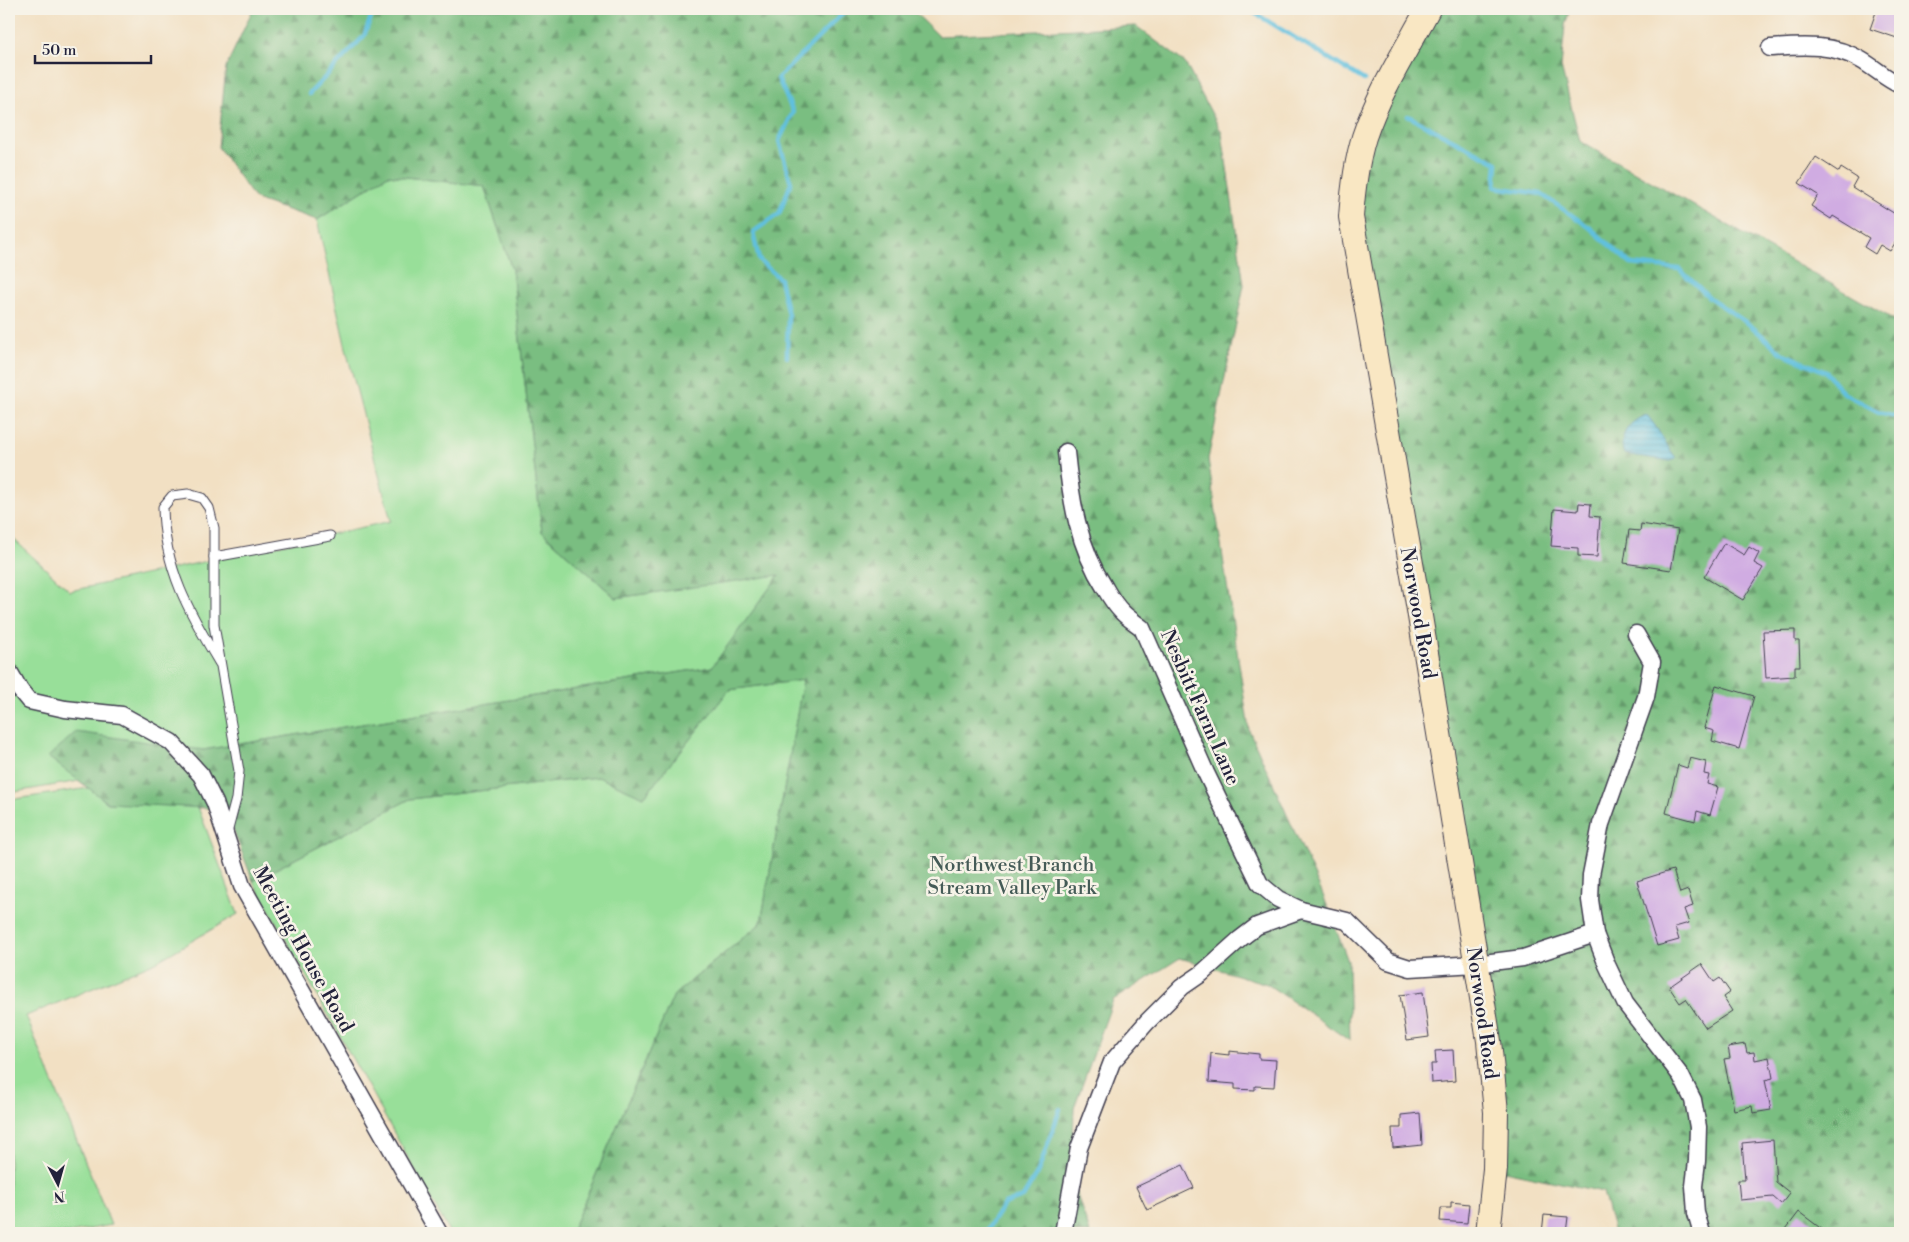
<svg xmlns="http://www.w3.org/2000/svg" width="1909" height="1242" viewBox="0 0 1909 1242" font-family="'Libre Bodoni',serif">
<defs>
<pattern id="forest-firs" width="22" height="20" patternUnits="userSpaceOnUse" patternTransform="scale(1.25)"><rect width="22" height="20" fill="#7abe81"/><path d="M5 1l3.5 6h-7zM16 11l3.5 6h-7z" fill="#649a6b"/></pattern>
<pattern id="water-rules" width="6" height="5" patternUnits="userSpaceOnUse" patternTransform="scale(1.25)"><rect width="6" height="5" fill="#60c0de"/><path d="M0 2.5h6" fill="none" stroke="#4f9cb5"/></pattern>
</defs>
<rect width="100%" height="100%" fill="#f7f3e8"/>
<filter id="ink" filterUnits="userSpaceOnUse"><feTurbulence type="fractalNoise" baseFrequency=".02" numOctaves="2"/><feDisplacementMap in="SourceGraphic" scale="10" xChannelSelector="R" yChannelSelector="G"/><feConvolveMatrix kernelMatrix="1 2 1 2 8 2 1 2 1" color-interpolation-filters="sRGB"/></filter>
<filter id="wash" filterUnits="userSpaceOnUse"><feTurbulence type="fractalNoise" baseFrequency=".0096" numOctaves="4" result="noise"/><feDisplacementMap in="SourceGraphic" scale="20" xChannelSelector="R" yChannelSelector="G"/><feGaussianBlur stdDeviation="1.12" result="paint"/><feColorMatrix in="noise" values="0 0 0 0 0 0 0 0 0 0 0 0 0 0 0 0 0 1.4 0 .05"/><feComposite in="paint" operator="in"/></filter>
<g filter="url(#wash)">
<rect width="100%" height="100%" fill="#f2e0c3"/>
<g fill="#98df99" stroke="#5d806a">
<polygon points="388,175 484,186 512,270 542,532 616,598 780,574 712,667 203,750 198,749 202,760 9,793 9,535 70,591 391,521 347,353 317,220"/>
<polygon points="803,680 761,923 674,995 572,1230 550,1233 450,1233 253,881 410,799 599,777 644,797 729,690"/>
<polygon points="89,788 108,803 198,807 238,914 156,962 26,1016 111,1225 70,1233 9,1233 9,800"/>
</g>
<g fill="url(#forest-firs)" stroke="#4e705e">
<polygon points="253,9 911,9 939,36 1136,26 1185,63 1222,133 1244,285 1208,459 1249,730 1323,895 1348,961 1350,1041 1267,984 1180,958 1113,1000 1074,1108 1072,1180 1090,1233 573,1233 572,1230 674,995 761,923 803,680 729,690 644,797 598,777 410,799 253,881 225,809 108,803 48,757 76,732 203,750 712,667 779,575 616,598 542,532 512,270 484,186 388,175 317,220 255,199 218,147 226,67"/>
<polygon points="1428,9 1570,9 1565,25 1561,67 1580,141 1900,323 1900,1233 1614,1233 1603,1192 1495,1169 1496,1112 1351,217 1383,94"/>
</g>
<path fill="url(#water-rules)" stroke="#41718c" d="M1647 415C1658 428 1665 444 1676 458L1670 461 1624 454C1617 436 1630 420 1647 415Z"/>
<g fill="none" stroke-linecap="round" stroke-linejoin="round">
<g stroke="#60c0de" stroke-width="4.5">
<polyline points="1248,9 1364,80"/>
<polyline points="309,94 364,36 374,9"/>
<polyline points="1408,116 1497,163 1495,187 1541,194 1589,227 1631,264 1679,269 1710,298 1750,325 1782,353 1826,372 1843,393 1879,412 1900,417"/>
<polyline points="787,357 788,315 780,279 759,260 753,232 779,214 791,183 779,141 793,112 778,78 847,9"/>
<polyline points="985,1233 1004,1204 1023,1197 1038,1172 1060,1109"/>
</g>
</g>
<g id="blocks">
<g fill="#d0ace2">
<polygon points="1877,9 1900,9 1900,39 1870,29"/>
<polygon points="1816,157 1839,172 1841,168 1857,178 1852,187 1900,217 1900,235 1890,251 1880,245 1875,254 1864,247 1869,238 1833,216 1831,219 1811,206 1818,195 1799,183"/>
<polygon points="1579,503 1591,504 1590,516 1600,517 1597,557 1578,556 1578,548 1551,546 1554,509 1578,511"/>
<polygon points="1641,524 1678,530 1671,570 1624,563 1629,530 1640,531"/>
<polygon points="1724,543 1744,555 1749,547 1759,553 1754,563 1763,568 1743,600 1704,577"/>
<polygon points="1795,630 1795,641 1799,641 1800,666 1795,666 1795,676 1766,678 1763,631"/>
<polygon points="1716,685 1754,696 1739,749 1712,741 1714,731 1704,728"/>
<polygon points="1690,758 1706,762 1704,774 1709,775 1707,784 1718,787 1710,815 1697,811 1695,821 1666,813 1678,765 1687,768"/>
<polygon points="1673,870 1680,893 1688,890 1693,906 1684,909 1689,923 1675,927 1679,940 1657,946 1637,881"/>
<polygon points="1702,964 1714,982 1720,978 1730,992 1723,997 1732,1011 1706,1028 1686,999 1680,1003 1669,987"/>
<polygon points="1423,992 1429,1037 1407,1040 1400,995"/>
<polygon points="1745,1044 1747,1053 1754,1052 1755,1060 1769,1057 1773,1078 1765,1080 1771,1110 1753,1113 1752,1106 1734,1110 1724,1059 1730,1058 1728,1047"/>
<polygon points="1453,1050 1455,1081 1432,1083 1431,1064 1436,1064 1435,1051"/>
<polygon points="1229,1051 1259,1054 1259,1059 1276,1060 1274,1087 1255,1086 1255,1090 1235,1089 1235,1084 1209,1082 1211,1053 1229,1055"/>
<polygon points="1420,1113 1422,1145 1393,1148 1392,1128 1401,1128 1401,1115"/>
<polygon points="1773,1140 1776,1182 1790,1193 1781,1204 1773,1197 1740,1200 1738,1180 1745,1180 1742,1143"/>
<polygon points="1183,1165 1194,1188 1147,1210 1136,1187"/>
<polygon points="1451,1202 1469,1204 1467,1223 1440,1221 1441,1208 1451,1208"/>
<polygon points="1799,1212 1827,1233 1783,1233"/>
<polygon points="1544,1215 1568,1217 1566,1233 1542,1233"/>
</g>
</g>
</g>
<g filter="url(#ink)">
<use href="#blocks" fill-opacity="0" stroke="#413e4f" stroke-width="1"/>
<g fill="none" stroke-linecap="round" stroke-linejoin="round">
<g stroke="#413e4f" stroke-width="11">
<g id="lane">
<polyline points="214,557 330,536"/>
<path d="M220 664C189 612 164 569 163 507L172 496 188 494 202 498 209 508 214 528V625L239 771 236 799 227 833"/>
</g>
</g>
<g stroke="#413e4f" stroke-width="19">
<g id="street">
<path d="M1770 48C1802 46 1832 43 1861 60 1875 68 1886 79 1900 85"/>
<path d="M1066 452C1071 501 1078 546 1105 588 1110 597 1116 606 1123 613 1129 619 1136 623 1142 628L1206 773 1260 884 1278 899 1301 910 1347 921 1388 961 1410 968 1476 964 1523 958 1595 934"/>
<polyline points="1636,634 1652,662 1646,697 1601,824 1591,875 1590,900 1595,934 1607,965 1625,1003 1681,1076 1693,1100 1698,1127 1697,1161 1694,1186 1696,1213 1702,1233"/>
<polyline points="9,671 20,690 29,701 65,709 122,715 171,742 201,775 215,803 242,886 439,1233"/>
<polyline points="1063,1233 1079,1148 1112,1062 1147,1022 1182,987 1201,974 1240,939 1257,926 1301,910"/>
</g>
</g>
<g stroke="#413e4f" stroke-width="26">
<path id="secondary" d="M1428 9C1406 50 1379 92 1364 137 1356 163 1353 190 1351 217L1418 604 1489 1041 1496 1112 1495 1169 1488 1233"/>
</g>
<use href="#lane" stroke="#fff" stroke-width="9"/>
<use href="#street" stroke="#fff" stroke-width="16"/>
<use href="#secondary" stroke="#f9e7c3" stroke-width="24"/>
</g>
</g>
<g text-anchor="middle" stroke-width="5" stroke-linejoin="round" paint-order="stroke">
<g font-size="20" fill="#22223b" stroke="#f7f3e8">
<text transform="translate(1419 613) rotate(80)" y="7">Norwood Road</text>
<text transform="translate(1201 707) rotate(66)" y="7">Nesbitt Farm Lane</text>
<text transform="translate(304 949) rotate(61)" y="7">Meeting House Road</text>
<text transform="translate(1483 1013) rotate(82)" y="7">Norwood Road</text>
</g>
<g font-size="20" fill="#455b57" stroke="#f7f3e8">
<text x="1012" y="871">Northwest Branch<tspan x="1012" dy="23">Stream Valley Park</tspan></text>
</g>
</g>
<rect width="1909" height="1242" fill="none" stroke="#f7f3e8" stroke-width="30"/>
<g transform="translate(58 1184) rotate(174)" stroke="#f7f3e8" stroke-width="4" paint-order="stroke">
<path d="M0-4L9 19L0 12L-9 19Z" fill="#22223b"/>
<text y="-8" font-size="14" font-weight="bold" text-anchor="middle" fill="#22223b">N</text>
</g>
<path d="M35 55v8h116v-8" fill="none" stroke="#22223b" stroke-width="2.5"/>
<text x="42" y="55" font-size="15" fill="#22223b" stroke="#f7f3e8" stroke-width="4" paint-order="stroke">50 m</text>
</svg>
